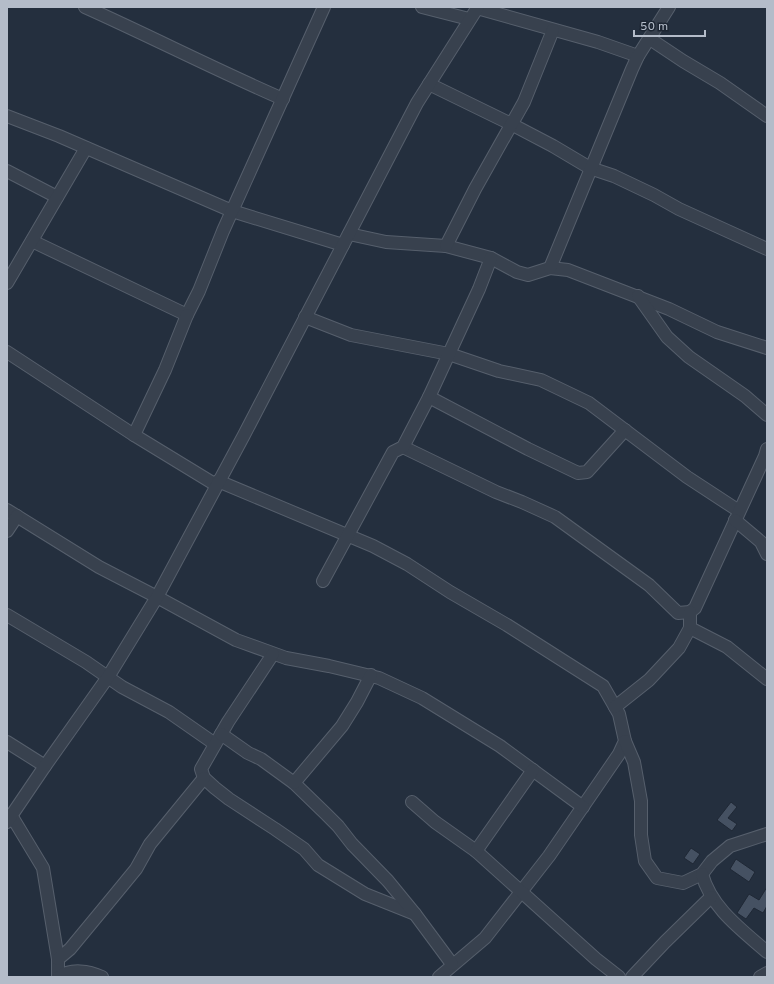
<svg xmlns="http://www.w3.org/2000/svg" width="774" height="984" viewBox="0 0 774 984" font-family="Overpass,sans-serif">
<rect width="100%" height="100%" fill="#242f3e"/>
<g fill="#455162" stroke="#1f2835">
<polygon points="731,802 737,807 728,818 737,824 732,831 717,820"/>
<polygon points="691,848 700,854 693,864 684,858"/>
<polygon points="736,859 755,872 749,882 730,869"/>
<polygon points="767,887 767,906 763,913 754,908 746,919 737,913 749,894 759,900"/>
</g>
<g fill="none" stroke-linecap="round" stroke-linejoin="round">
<g stroke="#565f6c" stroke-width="14">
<g id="minor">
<path d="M85 7C152 37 216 70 283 99"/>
<polyline points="422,7 469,19"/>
<polyline points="477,8 598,42 638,56"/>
<polyline points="650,39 683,61 720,83 767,116"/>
<polyline points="429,84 511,124 553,146 590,168 614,176 654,195 679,209 767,249"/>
<polyline points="7,116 59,136 232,211 343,245"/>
<polyline points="7,171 57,197"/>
<polyline points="349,234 386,242 446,246 491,258 517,272 528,275 550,268 568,270 669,309 717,332 767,348"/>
<polyline points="32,241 187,315 199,291 223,231 324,7"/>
<polyline points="446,246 475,189 524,102 553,30"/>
<polyline points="550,268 632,69 638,56 669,7"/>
<polyline points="7,283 86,148"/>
<polyline points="638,296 667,337 689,357 745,396 767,415"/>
<polyline points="305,317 351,335 449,354 499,371 541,380 589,403 687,477 739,511"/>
<polyline points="7,352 134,435 216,485"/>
<polyline points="429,397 528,449 578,473 587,472 625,430"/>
<polyline points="134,435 165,370 187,315"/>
<polyline points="403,447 496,492 522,502 555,517 649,585 678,613 690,612 695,608 765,456 767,449"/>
<polyline points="218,481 373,546 407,564 450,592 507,625 603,686 619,714 625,741 619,754 549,856 485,938 439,977"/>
<polyline points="7,510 99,567 157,597 236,640 286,658 329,666 379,678 422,698 500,746 583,807"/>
<polyline points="735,520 761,542 767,554"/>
<polyline points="7,531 17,516"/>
<polyline points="323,581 393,452 403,447 429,397 479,289 491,258"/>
<polyline points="7,615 86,662 122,687 169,712 215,744"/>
<polyline points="690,628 727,647 767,679"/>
<polyline points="273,654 228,722 201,769 204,778 215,788 229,799 275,829 304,849 318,865 365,894 415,914"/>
<polyline points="615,707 649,680 679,648 690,628 690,612"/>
<polyline points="221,734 248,753 261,759 294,783 326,814 338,826 352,844 388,881 415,914 452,964"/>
<polyline points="625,741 634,762 641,801 641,835 645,861 657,878 683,883 702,874 712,861 730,846 767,834"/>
<polyline points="7,742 45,766"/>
<polyline points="294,783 342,726 357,702 371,675"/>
<polyline points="412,802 435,822 476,851 596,959 619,977"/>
<polyline points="11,815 43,868 58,959 58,977"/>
<polyline points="7,822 45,766 108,677 157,597 244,435 417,103 478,7"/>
<polyline points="476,851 533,770"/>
<path d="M702 874C711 908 742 930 767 952"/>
<polyline points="58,959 70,949 113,897 136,869 150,844 204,778"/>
<path d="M59 977C71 968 89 971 102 977"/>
<polyline points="632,977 665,942 711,897"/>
<polyline points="760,977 767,973"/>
</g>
</g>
<use href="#minor" stroke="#38414e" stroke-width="12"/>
</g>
<rect width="774" height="984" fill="none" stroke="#b4bcc9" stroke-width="16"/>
<path d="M634 30v6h71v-6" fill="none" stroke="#b4bcc9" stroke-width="2"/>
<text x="640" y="30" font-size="12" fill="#b4bcc9" stroke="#1d2633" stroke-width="3" paint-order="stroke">50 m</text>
</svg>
